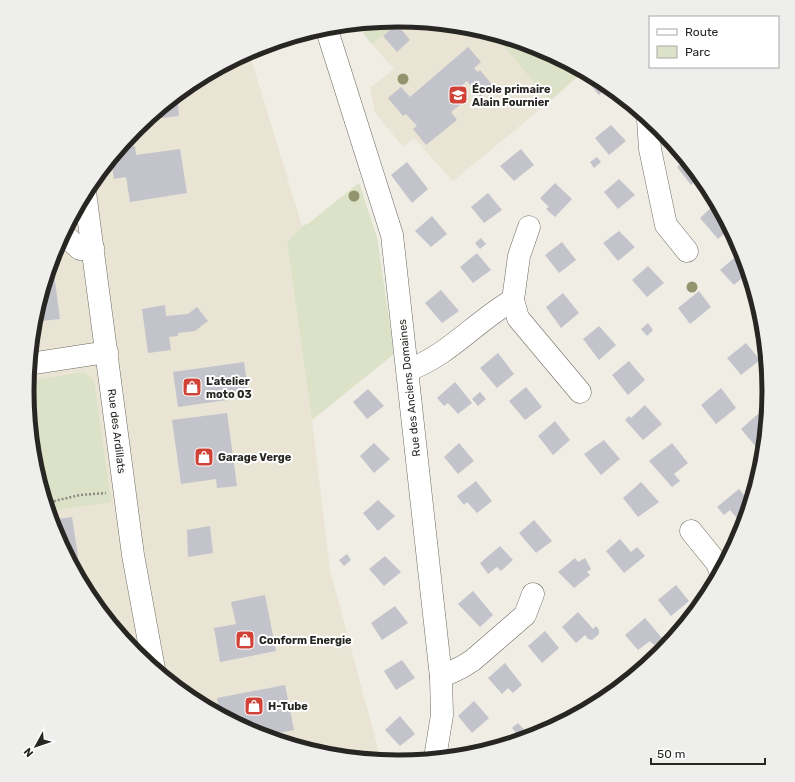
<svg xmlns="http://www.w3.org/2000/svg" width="795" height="782" viewBox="0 0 795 782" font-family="Rubik,sans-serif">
<rect width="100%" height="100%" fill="#f0ede4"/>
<g fill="#e9e4d3">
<polygon points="402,20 444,25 447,28 451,25 470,27 493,34 550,101 453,181 414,138 403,147 375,112 370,88 394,69 372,44"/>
<polygon points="249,52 302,226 287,243 312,420 330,570 381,760 325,755 255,734 191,699 135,653 89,597 55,533 34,463 27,391 34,318 55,249 89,185 135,129 192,82"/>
</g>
<g fill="#dce2c7">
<polygon points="398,20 402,20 372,44 356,24"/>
<polygon points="493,34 540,48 583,72 550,101"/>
<polygon points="359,183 377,237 394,354 312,420 287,243 302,226 309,223"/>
<polygon points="84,372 94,380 111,502 48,511 34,463 27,391 28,381"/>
</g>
<g fill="#c3c3cc">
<polygon points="397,24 410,40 397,52 383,36"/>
<polygon points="468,47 481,62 474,68 478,72 480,70 493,86 480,97 467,81 458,89 466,100 451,112 457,120 426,145 413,129 417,126 406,114 403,116 388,98 401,87 410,97"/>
<polygon points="593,77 604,83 611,88 606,92 604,90 599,95 588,82"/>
<polygon points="177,94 179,116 145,120"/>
<polygon points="611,125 626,141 609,155 595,138"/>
<polygon points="135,146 136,155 180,149 187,193 130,202 126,177 114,179 111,158 119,148"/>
<polygon points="521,149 534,165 514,181 500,166"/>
<polygon points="597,157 601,162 594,168 590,162"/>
<polygon points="686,160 700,178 691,185 677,167"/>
<polygon points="407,162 428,189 412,203 391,175"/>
<polygon points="619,179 635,195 618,209 604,192"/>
<polygon points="555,183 572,199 555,217 546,209 549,207 540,198"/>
<polygon points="488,193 502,210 484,223 471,207"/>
<polygon points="715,204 729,229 718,239 700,218"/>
<polygon points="432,216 447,234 431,247 415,231"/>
<polygon points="619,231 635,247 618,261 603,243"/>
<polygon points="481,238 486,244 480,249 475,243"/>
<polygon points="562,242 576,260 559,273 545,255"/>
<polygon points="741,252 748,273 734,285 720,270"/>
<polygon points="477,253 491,270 473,283 460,267"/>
<polygon points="52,258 60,319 33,322 34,318"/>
<polygon points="648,266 664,283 647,297 632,280"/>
<polygon points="441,290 459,311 442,323 425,303"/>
<polygon points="699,291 711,307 690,324 678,308"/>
<polygon points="563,293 579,313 561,328 546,307"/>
<polygon points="165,305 166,316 188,314 197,307 208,321 195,331 178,333 178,336 169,337 171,350 148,353 142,309"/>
<polygon points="648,323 653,330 647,336 641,329"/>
<polygon points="599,326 616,345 599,360 583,339"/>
<polygon points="746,343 760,360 741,375 727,358"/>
<polygon points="498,353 514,374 497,388 480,368"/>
<polygon points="629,361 645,380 628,395 612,375"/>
<polygon points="244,362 249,397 178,407 173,372"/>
<polygon points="455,382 472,403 458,414 448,403 444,406 437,398"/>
<polygon points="526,387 542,407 525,420 509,401"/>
<polygon points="721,388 736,408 716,424 701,405"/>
<polygon points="368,389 384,406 367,419 353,402"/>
<polygon points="480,392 486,399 478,406 472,399"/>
<polygon points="645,405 662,424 643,440 625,420 629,416 631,418"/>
<polygon points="227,413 237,486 217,488 216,479 181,484 172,420"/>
<polygon points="758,414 765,425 763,442 757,448 741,429"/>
<polygon points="555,421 570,440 553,455 538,436"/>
<polygon points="604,440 620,459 601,475 584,454"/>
<polygon points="374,443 390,459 374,473 360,456"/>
<polygon points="459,443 474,461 458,474 444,457"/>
<polygon points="672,443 688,463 674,474 680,481 672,487 649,461"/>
<polygon points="476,481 492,501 477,513 467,502 464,505 457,496"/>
<polygon points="641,482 659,502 638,517 623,498"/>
<polygon points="739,489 750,502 742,524 730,510 724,515 717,507"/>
<polygon points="378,500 395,516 378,531 363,513"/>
<polygon points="72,517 81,576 78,576 55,533 51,520"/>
<polygon points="534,520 552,541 536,553 519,533"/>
<polygon points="210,526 213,553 188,557 187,530"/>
<polygon points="620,539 631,552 637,547 645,556 624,573 606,551"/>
<polygon points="500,546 513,560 501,571 497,567 488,574 480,563"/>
<polygon points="347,554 351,560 344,566 339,560"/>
<polygon points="385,556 401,572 384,586 369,569"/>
<polygon points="575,558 578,562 585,558 591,569 587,572 590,575 574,588 558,572"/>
<polygon points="676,585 689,601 671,616 658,600"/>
<polygon points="473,591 493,615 480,627 458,604"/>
<polygon points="265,595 276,651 220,662 214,628 236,624 231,602"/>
<polygon points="395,606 408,623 382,640 371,623"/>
<polygon points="578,612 593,629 596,626 599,630 599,634 592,640 588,639 585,635 576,643 562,627"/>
<polygon points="645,618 662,638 654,645 650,641 638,650 625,635"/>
<polygon points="545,631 559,648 542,663 528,646"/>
<polygon points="402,660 415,678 396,690 384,671"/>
<polygon points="505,663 522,685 513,693 508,688 502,694 488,678"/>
<polygon points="285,685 294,730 263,736 220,715 217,698"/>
<polygon points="474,701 489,718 472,733 458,716"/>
<polygon points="400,716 415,734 400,746 385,730"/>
<polygon points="518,723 529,735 526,738 521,739 512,728"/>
</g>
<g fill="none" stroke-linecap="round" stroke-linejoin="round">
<g stroke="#6c6a62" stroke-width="23">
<g id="minor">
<polyline points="326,27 392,235 441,677 442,715 435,758"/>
<polyline points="648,119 650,149 666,225 687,251"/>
<polyline points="85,192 133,555 154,669"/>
<polyline points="529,227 519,256 513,300 518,318 580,392"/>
<polyline points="63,234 80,249 93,248"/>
<polyline points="29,364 107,352"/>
<path d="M408 370C448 356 476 321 513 300"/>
<polyline points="691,531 717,563 720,571"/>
<polyline points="441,677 462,667 473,660 525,615 533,594"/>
</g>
</g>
<polyline stroke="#8d8b84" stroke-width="2.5" stroke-dasharray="2 2" stroke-linecap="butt" points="46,503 80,495 106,493"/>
<use href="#minor" stroke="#fff" stroke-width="22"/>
</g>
<g fill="#91946d">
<circle cx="403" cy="79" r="5.5"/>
<circle cx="354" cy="196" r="5.5"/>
<circle cx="692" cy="287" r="5.5"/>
</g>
<defs>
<g id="school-square" transform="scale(1)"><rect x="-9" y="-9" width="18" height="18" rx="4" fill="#d04237" stroke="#fff"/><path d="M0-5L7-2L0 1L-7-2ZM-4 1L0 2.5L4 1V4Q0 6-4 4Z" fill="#fff"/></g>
<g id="shop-square" transform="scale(1)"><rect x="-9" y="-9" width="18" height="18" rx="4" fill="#d04237" stroke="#fff"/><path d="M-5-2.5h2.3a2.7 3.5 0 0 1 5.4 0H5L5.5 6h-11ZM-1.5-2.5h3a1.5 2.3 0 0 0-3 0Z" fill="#fff"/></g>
</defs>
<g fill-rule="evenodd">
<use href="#school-square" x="458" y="95"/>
<use href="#shop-square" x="192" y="387"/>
<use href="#shop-square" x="204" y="457"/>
<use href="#shop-square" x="245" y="640"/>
<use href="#shop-square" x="254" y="706"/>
</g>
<g text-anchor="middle" stroke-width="4" stroke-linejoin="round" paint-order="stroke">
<g font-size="11" font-weight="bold" fill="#272622" stroke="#fff" text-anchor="start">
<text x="472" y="93">École primaire<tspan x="472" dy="13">Alain Fournier</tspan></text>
<text x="206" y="385">L'atelier<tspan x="206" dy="13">moto 03</tspan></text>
<text x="218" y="461">Garage Verge</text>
<text x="259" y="644">Conform Energie</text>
<text x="268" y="710">H-Tube</text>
</g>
<g font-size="11" fill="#272622" stroke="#fff">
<text transform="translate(409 388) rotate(-96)" y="4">Rue des Anciens Domaines</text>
<text transform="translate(117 431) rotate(83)" y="4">Rue des Ardillats</text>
</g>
</g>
<path d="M0 0H795V782H0ZM34 391a364 364 0 1 1 728 0a364 364 0 1 1-728 0Z" fill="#eeeeed" fill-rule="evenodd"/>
<path fill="none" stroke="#272622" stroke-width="5" d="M34 391a364 364 0 1 1 728 0a364 364 0 1 1-728 0Z"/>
<rect x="649" y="16" width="130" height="52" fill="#ffffff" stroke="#a9a8a7"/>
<rect x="657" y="29" width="20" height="6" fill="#ffffff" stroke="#a9a8a7"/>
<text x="685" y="36" font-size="12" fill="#272622">Route</text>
<rect x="657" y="46" width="20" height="12" fill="#dce2c7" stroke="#a9a8a7"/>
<text x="685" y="56" font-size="12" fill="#272622">Parc</text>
<g transform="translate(36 746) rotate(230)" stroke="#ffffff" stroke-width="3" paint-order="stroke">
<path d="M0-3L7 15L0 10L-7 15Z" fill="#272622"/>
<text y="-6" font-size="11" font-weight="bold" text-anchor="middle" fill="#272622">N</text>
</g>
<path d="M651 758v6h114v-6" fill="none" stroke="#272622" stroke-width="2"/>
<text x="657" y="758" font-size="12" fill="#272622" stroke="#ffffff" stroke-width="3" paint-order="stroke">50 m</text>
</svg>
